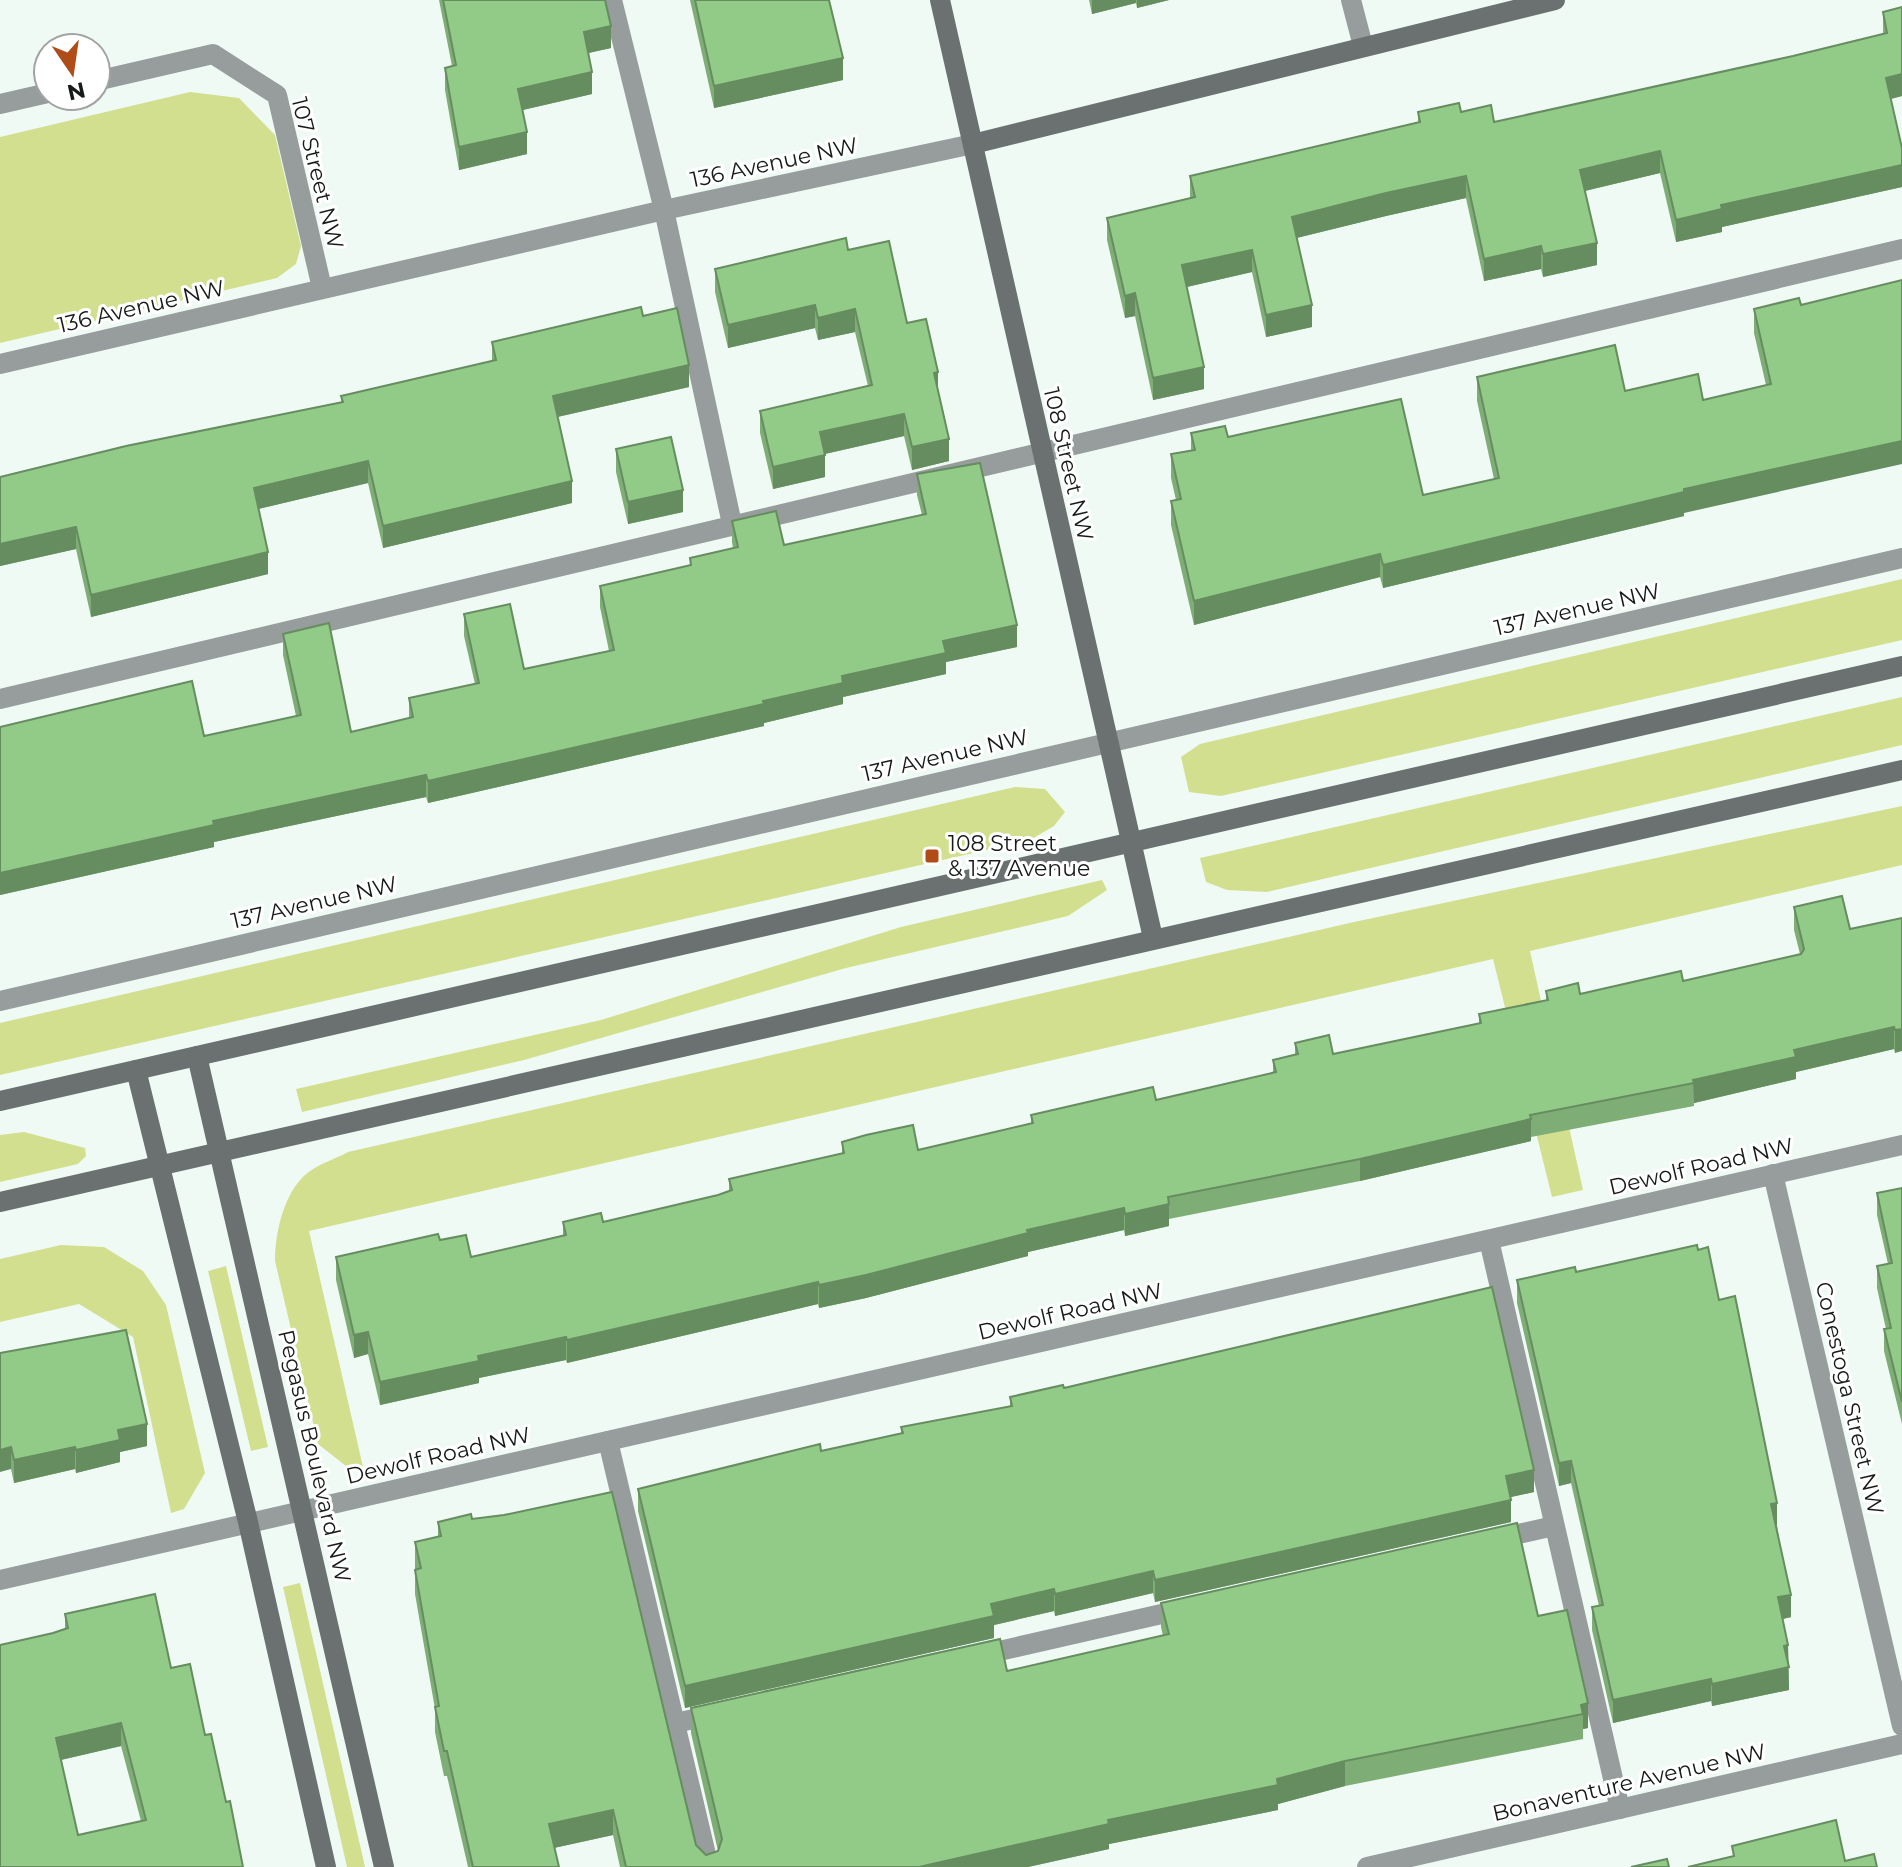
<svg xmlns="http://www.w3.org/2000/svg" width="1902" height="1867" viewBox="0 0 1902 1867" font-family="Montserrat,sans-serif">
<rect width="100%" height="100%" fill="#f0faf5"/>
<g fill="#d2df8f">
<polygon points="190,92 239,98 275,135 301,246 296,264 277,278 0,343 0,137"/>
<polygon points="1902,579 1902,640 1221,796 1189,792 1181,757 1200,744"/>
<polygon points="1902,697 1902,745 1267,892 1227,890 1206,882 1200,858"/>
<polygon points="1015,787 1045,789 1065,812 1054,826 1030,840 0,1075 0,1023"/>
<path d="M1902 806V865L1530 951 1583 1190 1552 1197 1493 959 309 1231 363 1467 351 1470 318 1444 275 1261C275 1231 285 1186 313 1169 324 1162 337 1158 348 1152L1354 922Z"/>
<polygon points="1102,880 1107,890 1068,916 846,968 524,1060 302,1112 296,1089 601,1020 901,927"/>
<polygon points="24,1132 85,1148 86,1156 78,1164 0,1182 0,1135"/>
<polygon points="61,1245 104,1247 143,1271 166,1305 205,1473 184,1509 171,1513 133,1337 79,1304 0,1322 0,1259"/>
<polygon points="226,1266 268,1447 251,1451 208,1271"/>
<polygon points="300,1583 365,1867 347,1867 283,1587"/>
</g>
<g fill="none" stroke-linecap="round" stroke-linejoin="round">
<g stroke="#979c9c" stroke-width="20">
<polyline points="612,0 664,210 732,524"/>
<polyline points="1351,0 1363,46"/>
<polyline points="0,699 1902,249"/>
<polyline points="1489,1240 1620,1809"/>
<polyline points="608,1441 709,1867"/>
<polyline points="1496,1539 1554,1526"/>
<polyline points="977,1656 1188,1608"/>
<polyline points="676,1723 715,1714"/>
</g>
<g stroke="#979c9c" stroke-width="20">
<polyline points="96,81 213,54 277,95 322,288"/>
<polyline points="0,104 48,93"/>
<polyline points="0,364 664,210 973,144"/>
<polyline points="0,1001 1902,558"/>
<polyline points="1773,1174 1902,1726"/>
<polyline points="0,1580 1902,1145"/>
<polyline points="1367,1867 1902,1744"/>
</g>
<g stroke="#6a7170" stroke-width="20">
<polyline points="940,0 1153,938"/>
<polyline points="973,144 1555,0"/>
<polyline points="197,1056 384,1867"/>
<polyline points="136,1070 248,1522 326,1867"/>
<polyline points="0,1101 1902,666"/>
<polyline points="0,1202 1902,770"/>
</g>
</g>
<g fill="#7eae75" fill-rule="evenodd">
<polygon points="439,0 605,0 611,48 588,53 592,94 523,110 527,154 459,170 445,90 445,68 452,66"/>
<polygon points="690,0 829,0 843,80 714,108"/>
<polygon points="1089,0 1169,0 1137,8 1136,3 1092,14"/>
<polygon points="1883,12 1902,96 1891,99 1902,148 1902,187 1722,227 1722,232 1676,242 1660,173 1585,191 1597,265 1543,277 1541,269 1484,281 1466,198 1386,216 1297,238 1312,327 1266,337 1252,272 1187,287 1204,389 1153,400 1135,316 1125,318 1107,240 1107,218 1190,198 1190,176 1418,122 1418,112 1461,112 1494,122 1793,56 1883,34"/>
<polygon points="848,250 907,323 938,393 949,461 912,470 904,436 825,454 825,477 773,489 760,433 760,411 868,386 855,332 818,340 815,328 728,348 715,292 715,269"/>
<polygon points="1902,280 1684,513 1684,516 1383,588 1380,577 1194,625 1171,525 1171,501 1176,500 1171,478 1171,454 1191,450 1191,433 1228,437 1423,495 1494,479 1477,401 1477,377 1625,391 1703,400 1766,385 1754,333 1754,309 1801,305"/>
<polygon points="643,316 689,387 557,417 572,503 383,548 368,483 258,509 268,574 91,617 76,549 0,566 0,477 341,402 341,396 492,361 492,342"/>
<polygon points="616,449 683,512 628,524 616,472"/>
<polygon points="917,474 1017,647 946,662 946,674 843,697 843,704 764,723 764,726 428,803 426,797 214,842 214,847 0,895 0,727 204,736 296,716 283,655 283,634 351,732 409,718 409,698 475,684 464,636 464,614 524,669 609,651 600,607 600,586 690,565 690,558 733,548 732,542 732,521 784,545 922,515 917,495"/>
<polygon points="1794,907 1850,929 1902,918 1895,1053 1894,1049 1796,1072 1796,1079 1694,1103 1694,1106 1531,1137 1531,1141 1360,1181 1169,1219 1169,1226 1125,1236 1124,1230 1028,1252 1028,1256 866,1298 819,1308 818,1304 567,1363 566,1360 479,1378 479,1383 380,1405 368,1354 354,1358 336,1280 336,1257 440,1240 471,1257 563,1235 563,1222 603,1222 718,1195 729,1191 729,1179 842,1153 842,1142 918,1150 1031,1124 1031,1115 1156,1100 1273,1073 1273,1060 1295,1055 1295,1043 1333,1054 1479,1024 1479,1014 1546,1000 1546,991 1580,994 1683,981 1800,954 1794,930"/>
<polygon points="1902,1188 1902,1424 1884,1351 1884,1329 1886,1329 1877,1288 1877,1266 1888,1264 1877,1215 1877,1193"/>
<polygon points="1576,1272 1719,1300 1777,1525 1791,1617 1783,1619 1788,1645 1789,1690 1712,1706 1711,1701 1613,1723 1592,1630 1592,1607 1599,1606 1571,1483 1559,1486 1517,1303 1517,1280"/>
<polygon points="0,1353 147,1446 120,1452 120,1462 76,1473 75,1469 14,1483 11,1469"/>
<polygon points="1064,1388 1534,1492 1511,1497 1511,1522 1155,1602 1153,1593 1055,1616 1054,1611 994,1625 994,1638 685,1708 638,1511 638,1489 901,1434 901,1427 1010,1406 1010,1397"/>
<polygon points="472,1519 696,1845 706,1855 718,1851 691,1733 691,1708 1007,1671 1163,1636 1161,1627 1161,1603 1538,1616 1567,1610 1588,1728 1583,1729 1583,1739 1345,1786 1278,1804 1278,1810 1109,1844 1109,1849 1028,1867 620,1867 613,1835 554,1848 559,1867 468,1867 447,1776 444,1776 435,1732 435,1709 415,1594 415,1542 438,1537 438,1522"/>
<path d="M65 1614 171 1668 205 1735 226 1802 0 1867 53 1633 65 1629ZM121 1746 141 1821 78 1835 61 1760Z"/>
</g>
<g fill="#668d5f">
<polygon points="1092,0 1136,0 1136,3 1092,14"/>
<polygon points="1137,0 1169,0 1137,8"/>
<polygon points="611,26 611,48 584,54 584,32"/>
<polygon points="843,58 843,80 714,108 714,86"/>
<polygon points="592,72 592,94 518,111 518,89"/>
<polygon points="1902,74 1902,96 1886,100 1886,78"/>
<polygon points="527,132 527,154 459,170 459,147"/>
<polygon points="1660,151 1660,173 1580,192 1580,170"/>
<polygon points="1902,165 1902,187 1722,227 1722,232 1676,242 1676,220 1721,205"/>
<polygon points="1466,176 1466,198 1386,216 1292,239 1292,217 1386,193"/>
<polygon points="1597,243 1597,265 1543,277 1543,254"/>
<polygon points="1541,246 1541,269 1484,281 1484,259"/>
<polygon points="1252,250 1252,272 1182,288 1182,265"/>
<polygon points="1135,293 1135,316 1125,318 1125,296"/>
<polygon points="815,305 815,328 728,348 728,325"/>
<polygon points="1312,305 1312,327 1266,337 1266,315"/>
<polygon points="855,309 855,332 818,340 818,318"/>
<polygon points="689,365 689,387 553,418 553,396"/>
<polygon points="1204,367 1204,389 1153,400 1153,378"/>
<polygon points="938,372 938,394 934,373"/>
<polygon points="904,414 904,436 820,455 820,432"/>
<polygon points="949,439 949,461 912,470 912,447"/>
<polygon points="1902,441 1902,464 1684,513 1684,516 1383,588 1383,565 1684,489"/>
<polygon points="825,455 825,477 773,489 773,467"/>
<polygon points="368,461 368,483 254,510 254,488"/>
<polygon points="572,481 572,503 383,548 383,526"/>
<polygon points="683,490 683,512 628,524 628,502"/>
<polygon points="76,527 76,549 0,566 0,544"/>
<polygon points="268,552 268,574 91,617 91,595"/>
<polygon points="1380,554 1380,577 1194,625 1194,601"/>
<polygon points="1017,625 1017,647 946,662 946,674 843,697 843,704 764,723 764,726 428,803 428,781 763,701 943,641"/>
<polygon points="426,775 426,797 214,842 214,847 0,895 0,873 213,821"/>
<polygon points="1894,1027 1894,1049 1796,1072 1796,1079 1694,1103 1693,1080 1794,1050"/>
<polygon points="1902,1029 1902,1051 1895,1053 1895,1030"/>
<polygon points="1531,1119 1531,1141 1360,1181 1360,1159"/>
<polygon points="1169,1204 1169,1226 1125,1236 1125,1214"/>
<polygon points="1124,1208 1124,1230 1028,1252 1028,1256 866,1298 819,1308 819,1285 1027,1230"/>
<polygon points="818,1282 818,1304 567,1363 567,1340"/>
<polygon points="368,1332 368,1354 354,1358 354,1335"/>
<polygon points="566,1337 566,1360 479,1378 479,1383 380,1405 380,1382 478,1356"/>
<polygon points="147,1424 147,1446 120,1452 120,1462 76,1473 76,1450 118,1430"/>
<polygon points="11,1447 11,1469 0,1472 0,1450"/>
<polygon points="75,1447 75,1469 14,1483 14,1460"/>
<polygon points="1571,1461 1571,1483 1559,1486 1559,1463"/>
<polygon points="1534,1470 1534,1492 1506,1498 1506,1476"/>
<polygon points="1511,1500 1511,1522 1155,1602 1155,1580"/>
<polygon points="1777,1503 1777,1525 1771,1526 1771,1504"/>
<polygon points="1153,1571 1153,1593 1055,1616 1055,1594"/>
<polygon points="1054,1589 1054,1611 994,1625 994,1638 685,1708 685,1686 991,1604"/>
<polygon points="1791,1595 1791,1617 1778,1620 1778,1597"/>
<polygon points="1788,1645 1789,1690 1712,1706 1712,1684 1784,1646"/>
<polygon points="1711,1679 1711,1701 1613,1723 1613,1700"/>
<polygon points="1588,1703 1588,1728 1583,1729 1583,1714 1581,1705"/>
<polygon points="121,1723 121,1746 56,1761 56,1738"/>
<polygon points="1345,1761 1345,1786 1278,1804 1278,1810 1109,1844 1109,1849 1028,1867 919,1867 1277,1779"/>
<polygon points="613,1810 613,1835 549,1849 549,1824"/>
</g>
<g fill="#92ca88" stroke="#668d5f" stroke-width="2" fill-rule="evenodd">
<polygon points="443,0 605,0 611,26 584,32 592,72 518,89 527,132 459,147 445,68 456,65"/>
<polygon points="695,0 829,0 843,58 714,86"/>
<polygon points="1902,7 1902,74 1886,78 1902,148 1902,165 1721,205 1722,209 1676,220 1660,151 1580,170 1597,243 1543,254 1541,246 1484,259 1466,176 1386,193 1292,217 1312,305 1266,315 1252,250 1182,265 1204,367 1153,378 1135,293 1125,296 1107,218 1195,197 1190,176 1420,122 1418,112 1459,103 1461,112 1491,105 1494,122 1793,56 1887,33 1883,12"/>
<polygon points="846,238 848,250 889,241 907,323 926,319 938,372 934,373 949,439 912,447 904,414 820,432 825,455 773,467 760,411 872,385 855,309 818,318 815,305 728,325 715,269"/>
<polygon points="1902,280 1902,441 1684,489 1684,492 1383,565 1380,554 1194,601 1171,501 1181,499 1171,454 1195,450 1191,433 1225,426 1228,437 1401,399 1423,495 1499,478 1477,377 1615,345 1625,391 1698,374 1703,400 1771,384 1754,309 1799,298 1801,305"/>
<polygon points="641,307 643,316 677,308 689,365 553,396 572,481 383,526 368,461 254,488 268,552 91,595 76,527 0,544 0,477 126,446 343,402 341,396 496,360 492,342"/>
<polygon points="671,437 683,490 628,502 616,449"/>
<polygon points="980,463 1017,625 943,641 946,653 842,676 843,683 763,701 764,704 428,781 426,775 213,821 214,825 0,873 0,727 192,681 204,736 301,715 283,634 329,623 351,732 413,717 409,698 479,683 464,614 510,604 524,669 614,650 600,586 691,565 690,558 738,547 732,521 776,511 784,545 926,514 917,474"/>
<polygon points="1842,896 1850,929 1902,918 1902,1029 1895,1030 1894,1027 1794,1050 1796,1057 1693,1080 1694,1083 1530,1115 1531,1119 1360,1159 1168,1197 1169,1204 1125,1214 1124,1208 1027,1230 1028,1233 866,1275 819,1285 818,1282 567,1340 566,1337 478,1356 479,1361 380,1382 368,1332 354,1335 336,1257 438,1234 440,1240 466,1235 471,1257 566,1235 563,1222 601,1213 603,1222 718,1195 732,1190 729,1179 844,1153 842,1142 866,1135 913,1125 918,1150 1033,1123 1031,1115 1153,1087 1156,1100 1276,1072 1273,1060 1298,1054 1295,1043 1329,1035 1333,1054 1481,1023 1479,1014 1548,1000 1546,991 1578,983 1580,994 1681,971 1683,981 1801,954 1804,949 1794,907"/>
<polygon points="1902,1188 1902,1402 1884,1329 1891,1328 1877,1266 1892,1263 1877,1193"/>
<polygon points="1697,1245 1698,1250 1708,1247 1719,1300 1735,1296 1777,1503 1771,1504 1791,1595 1778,1597 1788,1645 1784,1646 1789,1667 1712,1684 1711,1679 1613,1700 1592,1607 1603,1605 1571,1461 1559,1463 1517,1280 1575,1267 1576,1272"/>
<polygon points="1492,1287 1534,1470 1506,1476 1511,1500 1155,1580 1153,1571 1055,1594 1054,1589 991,1604 994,1616 685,1686 638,1489 820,1444 821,1451 903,1433 901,1427 1012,1406 1010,1397 1063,1385 1064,1388"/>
<polygon points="126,1330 147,1424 118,1430 120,1440 76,1450 75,1447 14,1460 11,1447 0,1450 0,1353"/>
<polygon points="612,1492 696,1845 706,1855 718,1851 722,1839 691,1708 1000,1639 1007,1671 1169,1634 1161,1603 1517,1523 1538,1616 1567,1610 1588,1703 1581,1705 1583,1714 1345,1761 1277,1779 1278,1785 1108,1820 1109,1824 919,1867 626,1867 613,1810 549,1824 559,1867 473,1867 447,1751 444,1751 435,1707 439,1706 415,1570 421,1568 415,1542 441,1536 438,1522 471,1514 472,1519 504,1515"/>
<path d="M155 1594 171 1668 190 1664 205 1735 211 1734 226 1802 230 1801 243 1867H0V1645L53 1633 68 1628 65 1614ZM121 1723 146 1820 78 1835 56 1738Z"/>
<polygon points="1836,1820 1845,1861 1874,1854 1877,1867 1688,1867 1734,1856 1732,1846"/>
<polygon points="1667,1859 1669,1867 1631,1867"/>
</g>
<rect fill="#b04c18" stroke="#fff" stroke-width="3" x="924" y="848" width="16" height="16" rx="4"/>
<g text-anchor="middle" stroke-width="6" stroke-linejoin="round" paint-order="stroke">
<g font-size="22" fill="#161a18" stroke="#fff">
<text transform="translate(774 162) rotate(-12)" y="8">136 Avenue NW</text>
<text transform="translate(318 173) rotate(76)" y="8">107 Street NW</text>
<text transform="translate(141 306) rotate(-13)" y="8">136 Avenue NW</text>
<text transform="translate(1069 464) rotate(77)" y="8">108 Street NW</text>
<text transform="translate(1577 609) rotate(-13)" y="8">137 Avenue NW</text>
<text transform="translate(945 755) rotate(-13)" y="8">137 Avenue NW</text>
<text transform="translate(314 902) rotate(-13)" y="8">137 Avenue NW</text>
<text transform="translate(1701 1166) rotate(-13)" y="8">Dewolf Road NW</text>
<text transform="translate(1070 1311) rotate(-13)" y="8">Dewolf Road NW</text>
<text transform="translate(1850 1398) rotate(77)" y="8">Conestoga Street NW</text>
<text transform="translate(438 1455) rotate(-13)" y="8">Dewolf Road NW</text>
<text transform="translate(315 1456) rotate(77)" y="8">Pegasus Boulevard NW</text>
<text transform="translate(1629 1782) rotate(-13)" y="8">Bonaventure Avenue NW</text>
</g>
<g font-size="22" fill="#161a18" stroke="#fff" text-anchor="start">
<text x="948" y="851">108 Street<tspan x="948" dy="25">&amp; 137 Avenue</tspan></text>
</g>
</g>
<g transform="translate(72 72) rotate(167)"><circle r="38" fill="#ffffff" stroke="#a2a3a3" stroke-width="2"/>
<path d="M0-6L14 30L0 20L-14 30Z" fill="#b04c18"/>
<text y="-12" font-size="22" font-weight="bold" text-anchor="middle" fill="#161a18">N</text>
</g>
</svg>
